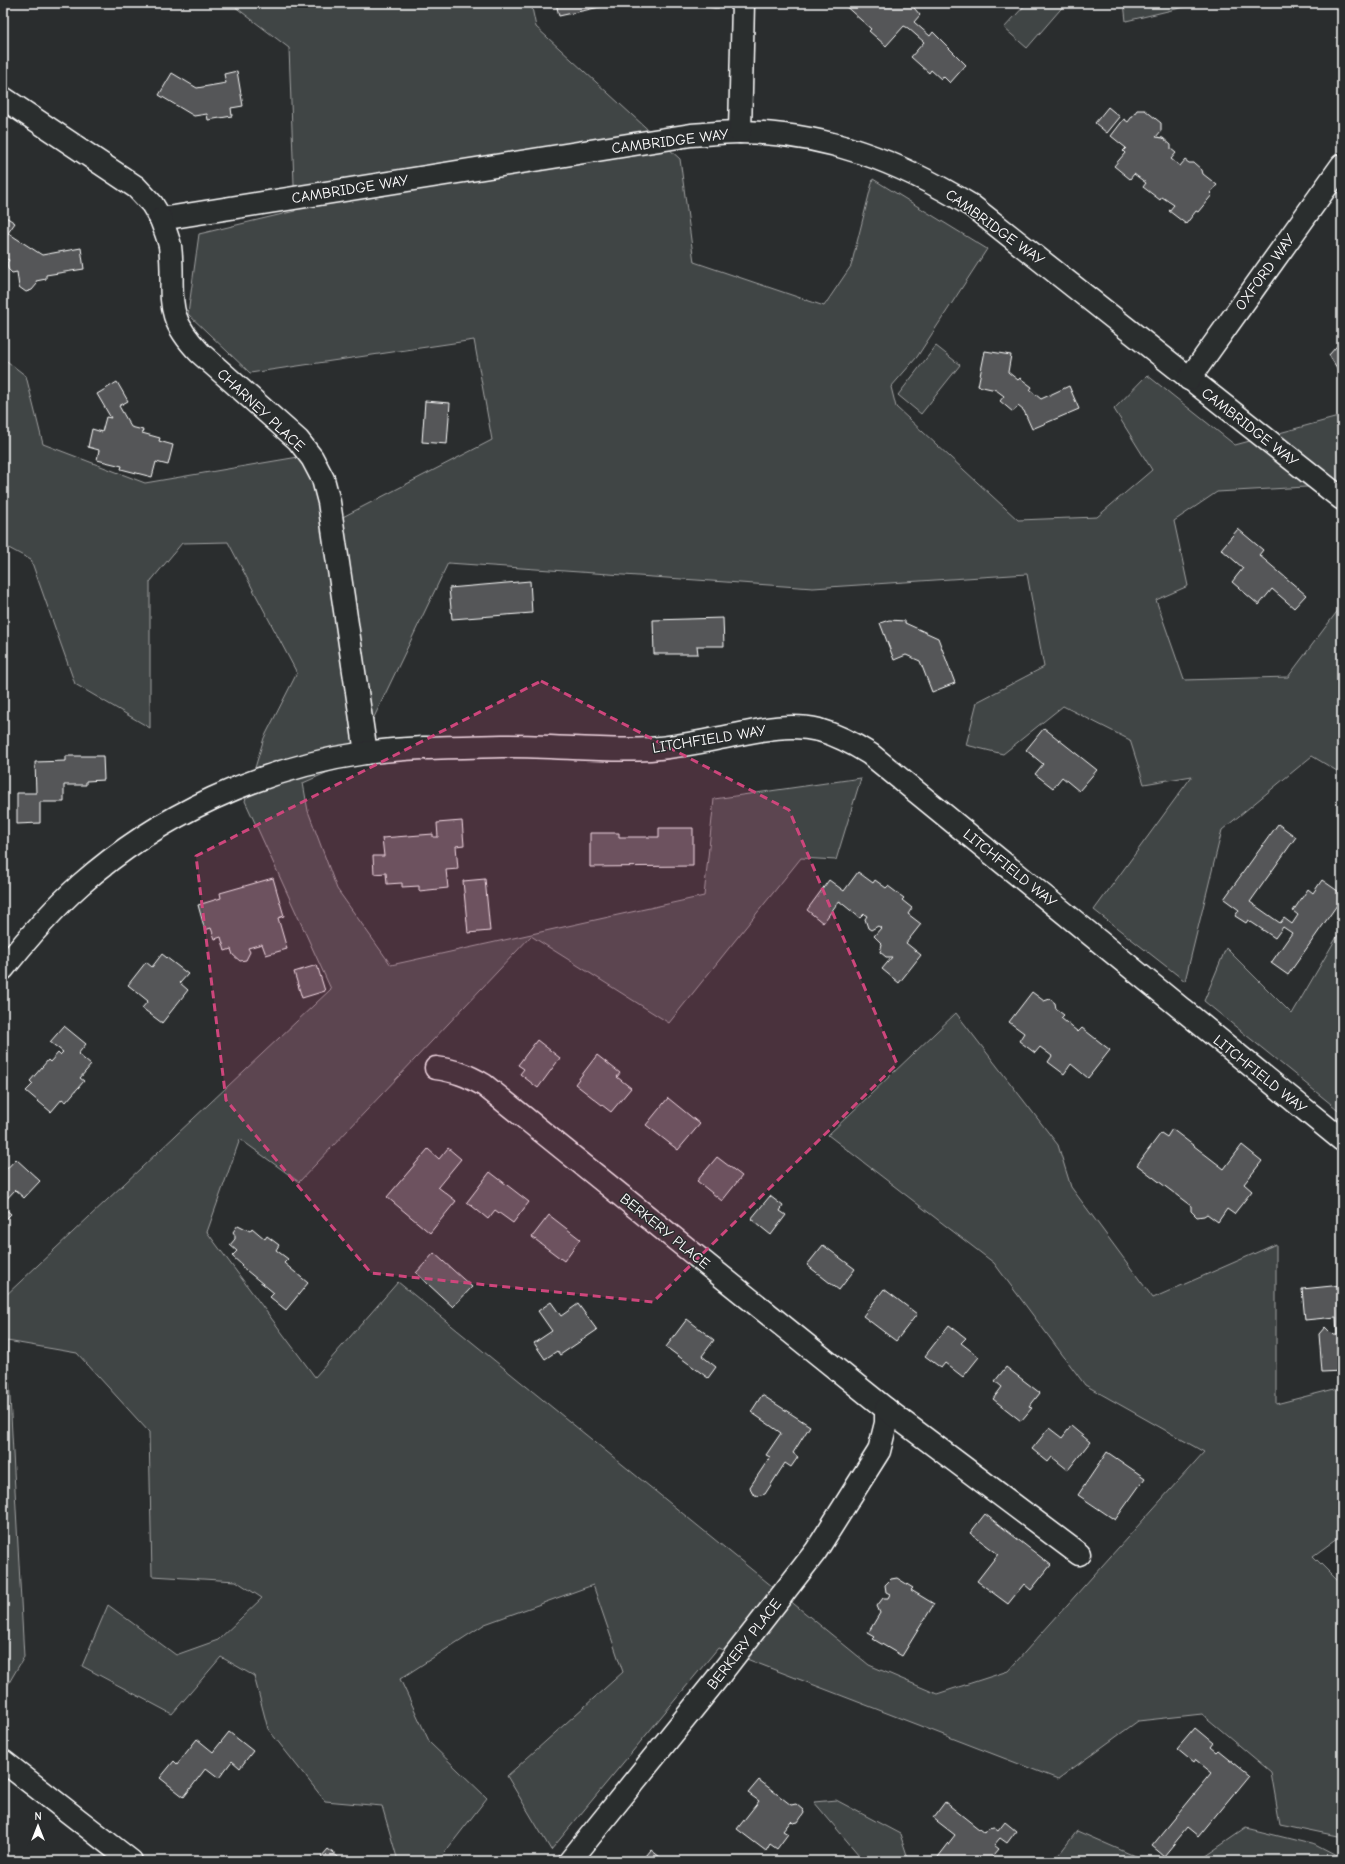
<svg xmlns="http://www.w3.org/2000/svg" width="1345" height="1864" viewBox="0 0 1345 1864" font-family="'Comic Neue',sans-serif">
<rect width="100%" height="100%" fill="#2a2d2e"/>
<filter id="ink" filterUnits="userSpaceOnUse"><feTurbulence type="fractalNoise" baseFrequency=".025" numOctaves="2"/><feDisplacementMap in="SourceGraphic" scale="8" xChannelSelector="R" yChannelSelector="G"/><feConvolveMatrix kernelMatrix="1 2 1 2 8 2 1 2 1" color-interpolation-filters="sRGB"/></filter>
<g filter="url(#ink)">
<g fill="#414445" stroke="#a0a2a2">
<polygon points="230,3 531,3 536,27 680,159 694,262 824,306 851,266 873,179 987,249 917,357 891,387 896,407 1018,520 1097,517 1152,470 1114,409 1147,375 1235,445 1342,416 1342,485 1217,492 1174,521 1188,586 1156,600 1184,680 1288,677 1342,605 1342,774 1312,756 1222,830 1185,981 1094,910 1192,776 1144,784 1130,740 1063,706 1003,754 966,745 977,702 1044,667 1027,574 813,588 448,563 353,761 303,783 308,811 337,889 391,965 704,896 714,799 861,778 836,860 801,858 669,1023 531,936 299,1182 240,1139 207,1232 315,1377 398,1282 869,1665 937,1694 1008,1671 1204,1452 1085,1385 994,1263 828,1135 956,1013 1058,1145 1071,1187 1153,1298 1276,1244 1276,1404 1342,1387 1342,1535 1313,1556 1342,1585 1342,1837 1280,1824 1271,1772 1202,1714 1138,1721 1058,1779 718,1648 551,1850 507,1776 623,1672 593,1585 485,1624 400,1679 430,1743 487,1798 438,1861 398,1861 382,1806 325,1801 268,1729 254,1676 221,1657 172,1714 82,1666 108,1605 176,1655 218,1640 262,1598 236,1581 152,1576 149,1432 77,1353 7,1341 24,1657 3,1693 3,1298 331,989 245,801 264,738 297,673 228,542 182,543 150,582 150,728 75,684 31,560 3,545 3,358 26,376 43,444 145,483 310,455 333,522 492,440 474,340 250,373 188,314 199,234 295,211 289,48"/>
<polygon points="684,3 719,3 718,9"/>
<polygon points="1027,3 1066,3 1027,48 1004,28"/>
<polygon points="1124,3 1201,3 1126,21"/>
<polygon points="936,346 960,365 921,414 898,395"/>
<polygon points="1338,935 1342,937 1342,1113 1204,1001 1226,948 1292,1014"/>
<polygon points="836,1800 900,1834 909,1861 864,1861 814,1802"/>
<polygon points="1246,1828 1315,1845 1342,1859 1342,1861 1198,1861"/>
<polygon points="1077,1831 1146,1861 1054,1861"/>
</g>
<g fill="#555758" stroke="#fff">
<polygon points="556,3 618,3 559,16"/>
<polygon points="842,3 910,3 920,15 914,22 930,36 933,32 966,65 950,83 943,76 941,79 931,70 929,73 911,57 924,42 908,28 904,26 886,46 869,31 871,29"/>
<polygon points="237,71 243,106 231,108 232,116 208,120 207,114 194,116 159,95 172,73 197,88 226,83 224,74"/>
<polygon points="1108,107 1120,117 1107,133 1095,123"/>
<polygon points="1137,110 1145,110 1161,123 1161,131 1156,137 1163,138 1171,145 1171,149 1176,153 1171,159 1180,166 1185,160 1189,163 1194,163 1202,170 1203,174 1217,185 1210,193 1212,195 1198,212 1196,211 1186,224 1169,211 1174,205 1162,197 1160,200 1143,187 1146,183 1134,174 1130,179 1114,166 1125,153 1123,151 1126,148 1111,136 1124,119 1128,122"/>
<polygon points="3,215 15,223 8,233 42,255 81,248 84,269 46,275 46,279 36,281 37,284 32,290 26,292 19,287 17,272 12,273 8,269 7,263 9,260 7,259 4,262 3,261"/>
<polygon points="1342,340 1342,376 1329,355"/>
<polygon points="985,351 1011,355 1008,372 1018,380 1020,378 1032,387 1030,390 1041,399 1069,386 1079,409 1032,429 1024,411 1018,406 1013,412 1000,401 1004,396 996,390 978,386"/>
<polygon points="117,382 128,401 119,406 131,427 143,430 142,433 160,438 159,441 173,445 168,465 156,462 152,477 121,469 122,466 97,460 99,450 88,447 92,429 102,432 106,417 111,418 97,394"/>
<polygon points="425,401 450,403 447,444 422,442"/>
<polygon points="1238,529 1263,550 1259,555 1306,595 1294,608 1272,589 1259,605 1232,582 1243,568 1221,549"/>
<polygon points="530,581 532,613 452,619 449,588"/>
<polygon points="723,618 724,646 697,646 698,654 654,654 653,620"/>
<polygon points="889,620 905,621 905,623 938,638 955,683 932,692 920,661 906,655 894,660 880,623"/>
<polygon points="1044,728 1097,770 1079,791 1062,777 1053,788 1035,774 1043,764 1026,750"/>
<polygon points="66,756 103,756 104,780 86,781 86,785 64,785 64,802 40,802 40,823 17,824 17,793 36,793 35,762 66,761"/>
<polygon points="462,821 464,845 456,846 458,869 446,870 448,888 419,891 419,886 402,887 402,883 387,884 386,873 374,874 373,856 384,856 382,838 433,834 433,837 438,837 437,823"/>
<polygon points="1278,824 1296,837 1250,902 1280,923 1284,918 1292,924 1298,915 1293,911 1308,889 1313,893 1322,880 1342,894 1342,898 1288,975 1271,963 1292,933 1283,927 1275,938 1248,920 1246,923 1235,916 1239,910 1224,899"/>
<polygon points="659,828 693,828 693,866 590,867 590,833 619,833 619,837 659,837"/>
<polygon points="858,872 873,883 875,880 886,888 888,886 904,898 902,900 912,908 908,914 921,924 906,943 921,955 899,983 882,969 892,957 886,957 880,952 882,944 874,936 881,928 878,926 871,930 868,928 865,919 867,916 864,914 860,918 839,901 823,923 807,910 829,880 844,891"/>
<polygon points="273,878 284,916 278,918 287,949 266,955 262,944 248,948 250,952 246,960 240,961 233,955 231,949 225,951 221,937 215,939 211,928 205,930 198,905 221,898 220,893"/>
<polygon points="485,879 490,931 468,933 463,881"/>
<polygon points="162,954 188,974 180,983 188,990 162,1023 142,1008 148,1001 128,985 146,962 152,967"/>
<polygon points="317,965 325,991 302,998 294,972"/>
<polygon points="1032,992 1044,1001 1050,999 1055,1003 1056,1009 1064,1015 1061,1018 1078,1032 1082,1028 1110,1050 1088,1078 1071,1064 1064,1074 1048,1062 1052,1056 1040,1047 1035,1053 1019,1041 1024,1033 1009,1022"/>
<polygon points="64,1026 86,1044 78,1054 91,1065 80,1078 84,1081 66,1102 62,1099 51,1112 26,1091 33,1084 30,1081 48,1060 50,1062 58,1053 60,1055 63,1052 50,1042"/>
<polygon points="537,1040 560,1058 538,1088 520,1074 524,1069 518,1065"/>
<polygon points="597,1055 620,1073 617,1077 631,1088 611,1112 575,1084"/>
<polygon points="668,1098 700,1124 678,1150 646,1125"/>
<polygon points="1172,1129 1224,1169 1242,1145 1262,1161 1244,1184 1252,1191 1234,1214 1227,1209 1218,1222 1207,1214 1204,1216 1197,1217 1191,1211 1191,1206 1137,1165 1161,1133 1167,1137"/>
<polygon points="448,1148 461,1159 438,1187 456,1201 430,1233 387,1197 428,1149 439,1159"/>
<polygon points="717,1157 742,1176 722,1201 697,1181"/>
<polygon points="16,1159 40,1181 24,1198 15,1190 3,1203 3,1173"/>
<polygon points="490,1172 529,1202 513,1223 495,1210 488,1219 467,1202"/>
<polygon points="770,1196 783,1206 780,1211 786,1215 771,1235 751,1219"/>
<polygon points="3,1207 11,1214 3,1222"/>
<polygon points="549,1215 580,1239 564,1261 532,1237"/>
<polygon points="238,1225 250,1231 252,1228 265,1239 267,1236 279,1245 276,1250 288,1259 284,1263 308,1283 286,1310 270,1297 274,1293 241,1266 242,1265 232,1256 237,1251 230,1245 235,1239 235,1235 233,1232"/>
<polygon points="823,1245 855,1269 839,1290 807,1265"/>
<polygon points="434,1253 472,1287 453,1307 416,1273"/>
<polygon points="1342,1285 1342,1371 1322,1372 1319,1334 1325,1327 1333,1335 1337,1335 1336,1317 1305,1320 1302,1289"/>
<polygon points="884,1289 917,1314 896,1341 863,1316"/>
<polygon points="551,1302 561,1316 578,1304 597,1330 560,1355 557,1351 545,1359 534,1343 552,1331 538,1311"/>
<polygon points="687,1319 714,1340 702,1356 716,1367 708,1378 666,1347"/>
<polygon points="949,1325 966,1338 961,1343 979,1357 963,1377 945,1363 941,1368 925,1356"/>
<polygon points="1006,1367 1040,1393 1029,1407 1032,1408 1021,1421 993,1399 1002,1387 995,1381"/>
<polygon points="762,1395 810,1426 793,1453 798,1457 791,1467 785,1463 765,1494 757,1496 752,1493 750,1487 770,1457 766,1455 781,1433 751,1412"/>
<polygon points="1071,1426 1090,1442 1068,1470 1052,1457 1048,1462 1032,1449 1049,1428 1062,1438"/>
<polygon points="1107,1452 1145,1478 1115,1520 1078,1495"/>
<polygon points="985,1514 1051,1565 1031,1590 1024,1584 1008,1604 977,1581 998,1554 970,1533"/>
<polygon points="897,1578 913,1588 911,1590 934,1604 902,1656 873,1639 875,1637 868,1633 880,1613 877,1606 883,1598 888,1598 890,1594 886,1592 885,1585 891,1579"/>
<polygon points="1195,1728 1213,1743 1210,1747 1216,1752 1218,1750 1249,1775 1198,1837 1187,1828 1164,1856 1152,1846 1212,1773 1196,1760 1194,1763 1177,1749"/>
<polygon points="229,1732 253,1751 240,1768 232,1761 219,1778 206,1768 184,1797 160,1778 174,1761 177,1764 197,1739 213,1752"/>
<polygon points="759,1780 791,1805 796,1804 803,1810 804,1813 798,1822 793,1823 791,1821 783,1831 788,1834 777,1849 770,1844 766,1851 737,1829 759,1801 748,1793"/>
<polygon points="945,1802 984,1833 987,1829 994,1828 998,1831 1005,1822 1016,1831 1007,1843 1000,1838 994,1845 999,1849 989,1861 935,1861 955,1835 933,1818"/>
<polygon points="328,1849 343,1861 326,1861 321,1857"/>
<polygon points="651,1850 665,1861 642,1861"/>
</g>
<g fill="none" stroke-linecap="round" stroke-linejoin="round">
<g stroke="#fff" stroke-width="25">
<g id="minor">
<path d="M3 98 136 187 152 204 161 219 691 135C707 134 723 132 739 132 827 133 898 161 972 206L1342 499"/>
<polyline points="740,132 743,3"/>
<path d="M161 219C164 228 168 237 170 246 176 295 160 312 200 353L298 440 312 458 323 479 329 502 366 753"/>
<polyline points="1189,379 1342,165"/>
<path d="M3 969C27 939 52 910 80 885 159 815 260 768 365 753 410 747 457 747 502 746 551 745 601 752 650 749 673 747 697 743 720 738 752 732 786 722 819 730 837 735 854 744 870 754L1342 1140"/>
<path d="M436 1068C456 1071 467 1075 484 1085L886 1409V1423L879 1451 816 1551 716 1680 570 1861"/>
<polyline points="886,1409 1079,1554"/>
</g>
</g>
<g stroke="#fff" stroke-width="25">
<polyline id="major" points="3,1761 131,1861"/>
</g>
<use href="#minor" stroke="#2a2d2e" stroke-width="22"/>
<use href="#major" stroke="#2a2d2e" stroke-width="22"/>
</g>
</g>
<path fill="#ce467c" fill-opacity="0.2" stroke="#ce467c" stroke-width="3" stroke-dasharray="8 5" stroke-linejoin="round" d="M541 681 789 810 897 1064 653 1302 371 1273 226 1100 196 856Z"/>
<g text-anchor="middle" stroke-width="3" stroke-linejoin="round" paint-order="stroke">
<g font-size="15" fill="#fff" stroke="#2a2d2e">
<text transform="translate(670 141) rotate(-7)" y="5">CAMBRIDGE WAY</text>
<text transform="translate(350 189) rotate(-9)" y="5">CAMBRIDGE WAY</text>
<text transform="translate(995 227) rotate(36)" y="5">CAMBRIDGE WAY</text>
<text transform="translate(1265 272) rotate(-54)" y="5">OXFORD WAY</text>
<text transform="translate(261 410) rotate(43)" y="5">CHARNEY PLACE</text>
<text transform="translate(1250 427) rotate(38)" y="5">CAMBRIDGE WAY</text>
<text transform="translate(709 739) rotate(-9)" y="5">LITCHFIELD WAY</text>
<text transform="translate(1010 868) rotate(39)" y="5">LITCHFIELD WAY</text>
<text transform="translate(1260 1074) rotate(39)" y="5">LITCHFIELD WAY</text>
<text transform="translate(665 1231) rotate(39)" y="5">BERKERY PLACE</text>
<text transform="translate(744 1644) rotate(-52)" y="5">BERKERY PLACE</text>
</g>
</g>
<rect width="1345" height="1864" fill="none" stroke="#2a2d2e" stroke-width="16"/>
<rect x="8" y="8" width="1329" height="1848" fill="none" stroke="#fff" stroke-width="1.5" filter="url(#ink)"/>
<g transform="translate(38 1826)" stroke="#2a2d2e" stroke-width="3" paint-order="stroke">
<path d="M0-3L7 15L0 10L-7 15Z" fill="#ffffff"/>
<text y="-6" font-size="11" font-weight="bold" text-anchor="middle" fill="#ffffff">N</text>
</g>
</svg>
